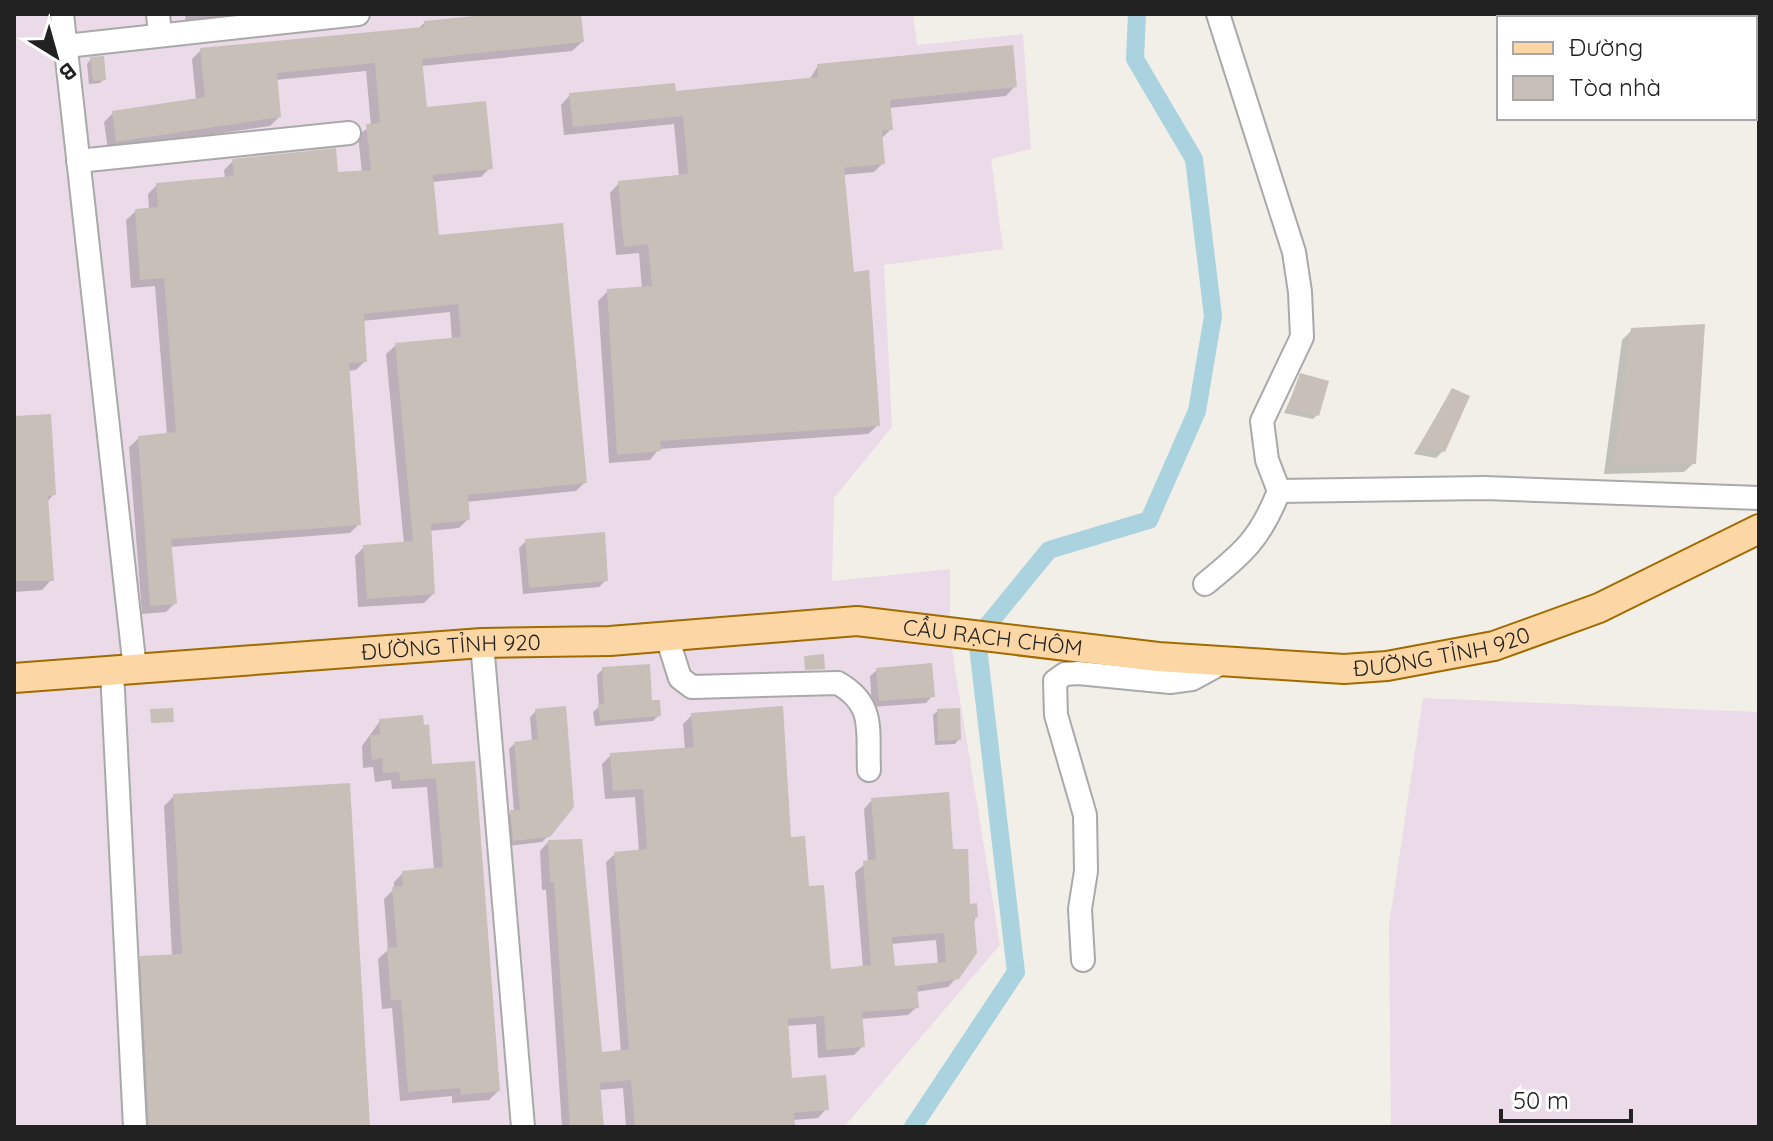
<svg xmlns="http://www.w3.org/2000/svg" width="1773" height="1141" viewBox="0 0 1773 1141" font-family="Quicksand,sans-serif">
<rect width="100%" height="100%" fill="#f2efe9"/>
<g fill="#ebdbe8">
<polygon points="14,14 913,14 917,45 1023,34 1031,149 991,159 1003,249 884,265 892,427 834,498 832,581 950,569 950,638 1000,945 844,1127 14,1127"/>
<polygon points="1423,698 1759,712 1759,1127 1391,1127 1389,925"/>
</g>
<g fill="#0003" fill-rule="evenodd">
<polygon points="185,14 299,14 186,26"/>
<polygon points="514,14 579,14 582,42 572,51 421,66 425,109 490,168 481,177 432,182 437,237 585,482 576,491 466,502 468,519 459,528 429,531 433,594 424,603 358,607 355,556 364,547 404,544 386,354 396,345 452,340 450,312 362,321 365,361 356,370 348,371 359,524 350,533 170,547 175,603 166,612 142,614 129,447 139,438 167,435 155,286 131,288 126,220 136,211 149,210 148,194 157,185 225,179 224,170 233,161 336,175 362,173 358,135 371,126 366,71 275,80 279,117 270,126 108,150 104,122 113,113 196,100 192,59 201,50 418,29 424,23"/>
<polygon points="91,59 104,79 100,83 89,84 87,64"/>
<polygon points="818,66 1015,86 1006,96 889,108 891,129 881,139 883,163 874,172 842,175 852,274 878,425 868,434 659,449 650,460 609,463 598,301 608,291 642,289 639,253 616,255 610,193 619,183 679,177 674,124 564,135 561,105 570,95 674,93 809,80"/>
<polygon points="1632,330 1694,463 1684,472 1604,474 1622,340"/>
<polygon points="1301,376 1317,415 1313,419 1284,413"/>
<polygon points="1452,390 1443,451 1436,458 1414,454"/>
<polygon points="14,418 54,494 47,502 51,580 42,590 14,592"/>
<polygon points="526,541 606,580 599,587 523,594 519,548"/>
<polygon points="603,669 650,702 659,715 653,721 595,726 593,712 599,707 597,675"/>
<polygon points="877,670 932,696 926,703 872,707 870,676"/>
<polygon points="536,711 548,836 542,842 507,846 505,818 514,812 509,749 515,743 532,742 530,717"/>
<polygon points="938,711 959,739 955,744 935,745 933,715"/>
<path d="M692 715 789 839 807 889 829 971 863 968 855 872 868 862 864 809 872 800 951 851 968 906 976 916 957 977 948 987 916 992 917 1007 908 1015 861 1019 863 1046 854 1055 818 1058 816 1024 786 1026 790 1080 826 1109 818 1118 793 1120V1127H626L623 1088 599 1090 602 1127H562L546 890H542L540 851 548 842 600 1054 621 1052 606 862 615 854 639 852 635 797 605 799 602 764 611 755 685 750 683 724ZM936 940 938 964 893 968 891 944Z"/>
<polygon points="380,721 430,767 473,763 498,1091 489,1100 452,1103 452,1096 400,1101 392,1008 382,1009 378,959 388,950 384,899 394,889 394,882 403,873 434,870 427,787 392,789 391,780 375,782 373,767 363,768 362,746"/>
<polygon points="174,796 368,1127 140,1127 132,968 141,958 172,956 164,806"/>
</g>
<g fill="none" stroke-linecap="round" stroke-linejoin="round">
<polyline stroke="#aad3df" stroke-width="18" points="913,1127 1016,972 977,638 1049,550 1149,520 1197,411 1213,316 1194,159 1135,59 1137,14"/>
</g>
<g fill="#c7bfb8" fill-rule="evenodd">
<polygon points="494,14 581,14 584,42 422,59 427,107 486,101 493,169 433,175 439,235 563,223 587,483 468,495 470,520 431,524 435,594 367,599 363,545 413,541 395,343 461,337 458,304 364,314 367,362 349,363 361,525 171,539 177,604 150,606 138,436 176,432 164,278 140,280 135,209 158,207 156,183 234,176 232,159 336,148 338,172 371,170 366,124 380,123 375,63 277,73 281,117 116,142 112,111 205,97 200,48 424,27 424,21"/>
<polygon points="1013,45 1017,87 890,100 893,130 882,131 885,164 844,168 854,272 869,270 880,426 660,441 661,451 617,455 607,289 652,286 648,244 624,247 618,181 688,174 683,116 573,127 569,93 675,83 676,91 818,77 817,64"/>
<polygon points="104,56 106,80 93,81 90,57"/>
<polygon points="1705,324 1696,464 1613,465 1631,328"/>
<polygon points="1300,373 1329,381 1319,416 1287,409"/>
<polygon points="1452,388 1470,396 1445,452 1419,447"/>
<polygon points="51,414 56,495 48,496 54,581 14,581 14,416"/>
<polygon points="605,532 608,581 529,588 525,539"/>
<polygon points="824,654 825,669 805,670 804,656"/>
<polygon points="932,663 935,697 879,701 876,668"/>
<polygon points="650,664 652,700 660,700 661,716 600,721 598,704 604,704 602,667"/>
<polygon points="566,706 574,807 550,837 513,841 510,810 520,810 514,742 538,739 535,709"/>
<path d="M783 706 791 837 805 836 809 886 824 885 831 969 871 965 863 861 876 859 871 798 949 792 953 849H968L970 904 977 903 978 917 974 918 977 953 959 979 917 986 919 1008 862 1012 865 1047 826 1050 824 1016 788 1019 792 1078 826 1075 829 1110 794 1113 795 1127H635L631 1080 600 1083 604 1127H570L554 882H550L548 840 582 839 602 1052 629 1049 614 852 647 849 643 789 613 791 610 753 694 747 691 713ZM944 933 946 962 895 966 892 937Z"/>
<polygon points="173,708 174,722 151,723 150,709"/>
<polygon points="960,708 961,740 938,741 937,709"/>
<polygon points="423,715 424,725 429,724 432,764 475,761 500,1091 461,1095 460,1088 408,1092 401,1000 391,1000 387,948 397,947 392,887 403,886 402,871 443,867 436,778 400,781 399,772 383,773 382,758 372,760 370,735 380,735 379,719"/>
<polygon points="350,783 370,1127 149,1127 140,956 182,954 173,794"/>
</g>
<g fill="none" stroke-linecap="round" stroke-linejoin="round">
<g stroke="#a9a9a9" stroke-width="26">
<g id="minor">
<polyline points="62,14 135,669"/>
<polyline points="158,14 160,35"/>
<polyline points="66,46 358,14"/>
<polyline points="78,161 349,133"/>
<polyline points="1279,491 1485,488 1759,498"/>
<path d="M1205 584C1244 552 1260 539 1279 491L1267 460 1262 421 1302 337 1300 292 1294 252 1218 14"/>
<path d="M667 637 680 678 692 687 838 683C876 705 867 730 869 770"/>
<polyline points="482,643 523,1127"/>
<polyline points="112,671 135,1127"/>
<polyline points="1083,960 1080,909 1086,871 1085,815 1056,715 1055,681 1065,674 1078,673 1170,682 1192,679 1225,661"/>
</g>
</g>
<g stroke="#a06b00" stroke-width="32">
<g id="major">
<path id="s1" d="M14 678 482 643 610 641 857 621 1158 657 1344 669 1387 666 1494 646 1599 608 1759 529"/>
</g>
</g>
<use href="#minor" stroke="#fff" stroke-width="22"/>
<use href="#major" stroke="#fcd6a4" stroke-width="28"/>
</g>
<g text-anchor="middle" stroke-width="6" stroke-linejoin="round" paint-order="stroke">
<g font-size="22" fill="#222" stroke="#fff">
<text dy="8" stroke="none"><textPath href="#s1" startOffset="982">CẦU RẠCH CHÔM</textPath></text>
<text dy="8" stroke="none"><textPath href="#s1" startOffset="438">ĐƯỜNG TỈNH 920</textPath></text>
<text dy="8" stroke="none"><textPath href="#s1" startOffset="1434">ĐƯỜNG TỈNH 920</textPath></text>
</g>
</g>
<rect width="1773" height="1141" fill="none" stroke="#222222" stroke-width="32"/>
<rect x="1497" y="16" width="260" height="104" fill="#ffffff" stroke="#a7a7a7" stroke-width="2"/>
<rect x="1513" y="42" width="40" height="12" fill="#fcd6a4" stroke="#a7a7a7" stroke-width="2"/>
<text x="1569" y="56" font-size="24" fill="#222222">Đường</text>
<rect x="1513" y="76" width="40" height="24" fill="#c7bfb8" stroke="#a7a7a7" stroke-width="2"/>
<text x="1569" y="96" font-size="24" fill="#222222">Tòa nhà</text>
<g transform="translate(56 56) rotate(143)" stroke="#ffffff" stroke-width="6" paint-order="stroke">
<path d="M0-6L14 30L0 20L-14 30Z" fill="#222222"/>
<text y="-12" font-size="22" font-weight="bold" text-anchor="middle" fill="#222222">B</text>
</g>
<path d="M1501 1109v12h130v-12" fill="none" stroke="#222222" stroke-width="4"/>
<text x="1513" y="1109" font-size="24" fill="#222222" stroke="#ffffff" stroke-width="6" paint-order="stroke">50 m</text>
</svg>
